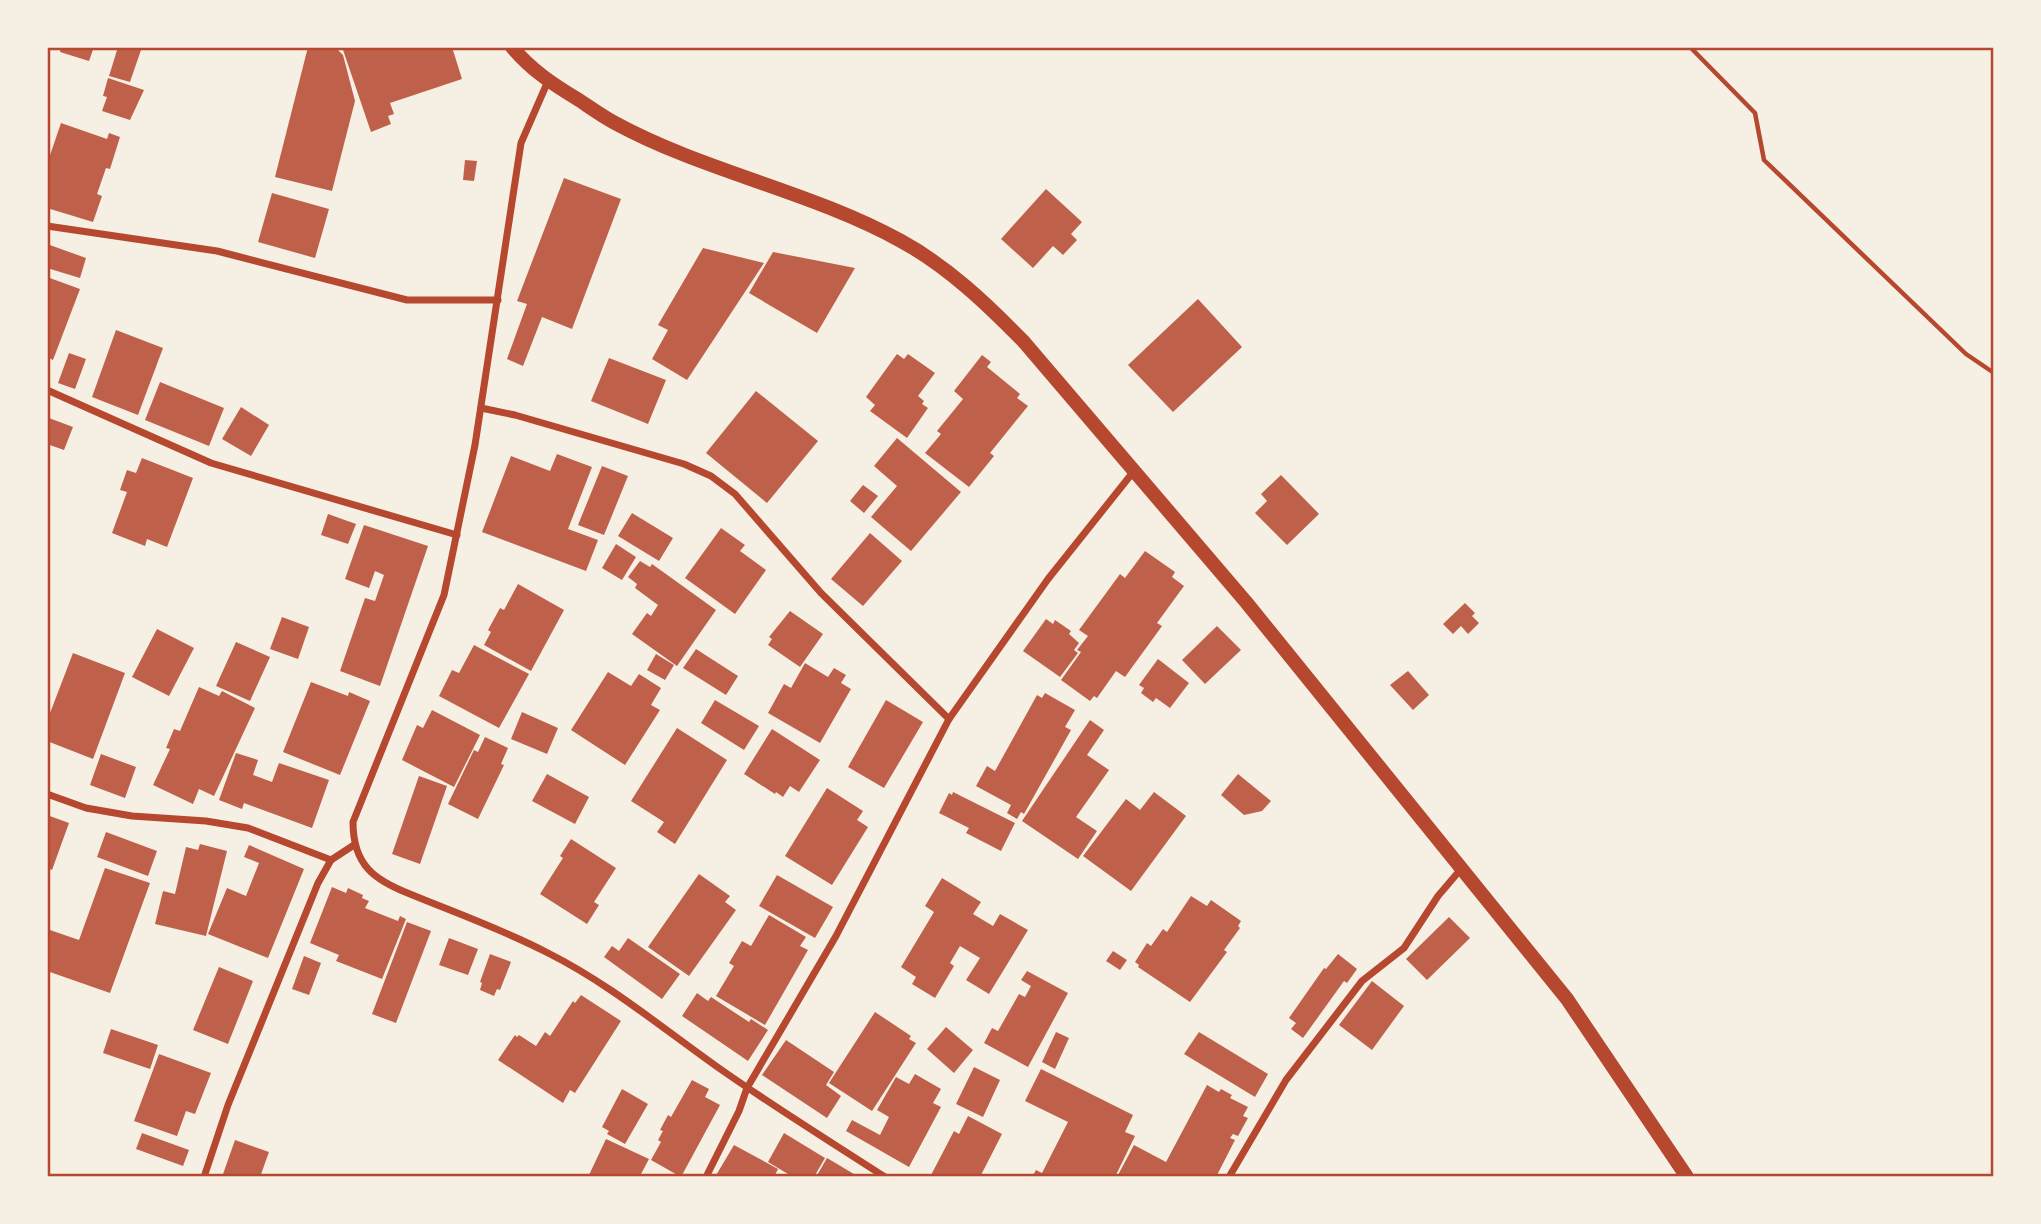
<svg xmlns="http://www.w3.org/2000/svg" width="2041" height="1224" viewBox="0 0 2041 1224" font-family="Karla,sans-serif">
<rect width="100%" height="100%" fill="#f6efe4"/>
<g fill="#bf614a">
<polygon points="61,47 94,47 89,61 60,52"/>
<polygon points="118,47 142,47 130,82 109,76"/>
<polygon points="308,47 327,47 338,50 343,55 355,101 332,191 275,177"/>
<polygon points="342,47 452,47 462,79 390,103 394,114 388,116 391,124 371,132"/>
<polygon points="108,78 144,90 130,120 102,111 107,97 103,96"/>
<polygon points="61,123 107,139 109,133 120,137 110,169 106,168 97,194 102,196 93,222 47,208 47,164"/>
<polygon points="465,160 477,161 474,181 463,180"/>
<polygon points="564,178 621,199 572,329 542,317 523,366 507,359 527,304 517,301"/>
<polygon points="1046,189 1082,222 1071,234 1077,240 1063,255 1053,246 1033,268 1001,239"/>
<polygon points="272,193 329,209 315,258 258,242"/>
<polygon points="47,244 86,258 80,278 47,268"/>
<polygon points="703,248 764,263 687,380 652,359 668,330 658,325"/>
<polygon points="773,252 855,268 817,333 749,293"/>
<polygon points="47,277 80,289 53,360 47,357"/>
<polygon points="1198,299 1242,347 1173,412 1128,365"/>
<polygon points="116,330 163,348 138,415 92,397"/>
<polygon points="69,353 86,359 75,389 58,383"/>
<polygon points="897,354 904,359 908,354 935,373 918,396 924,401 922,404 928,408 907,438 870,411 875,405 866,397"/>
<polygon points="982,355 991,362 987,367 1020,394 1017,398 1028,406 990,453 994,456 969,487 925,453 941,434 937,431 963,399 954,391"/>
<polygon points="609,358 666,380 648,424 591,401"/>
<polygon points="160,382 224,408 209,446 145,420"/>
<polygon points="756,391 818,441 767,503 706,453"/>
<polygon points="241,407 269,425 251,456 222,439"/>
<polygon points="49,418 73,427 64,450 47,444"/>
<polygon points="897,438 961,492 911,551 871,517 897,486 874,466"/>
<polygon points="557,454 592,467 568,529 598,540 586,571 482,532 511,456 550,471"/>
<polygon points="142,458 193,478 167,547 147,539 145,546 112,533 127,492 120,490 127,470 136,473"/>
<polygon points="602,466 628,476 604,535 578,525"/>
<polygon points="1281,475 1319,514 1287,545 1255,513 1267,501 1261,494"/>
<polygon points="863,485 878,496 864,513 850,501"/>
<polygon points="632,513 673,538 659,561 618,536"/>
<polygon points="328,514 356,524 348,544 321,535"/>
<polygon points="364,525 428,546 380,686 340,671 365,598 375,601 384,575 375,571 369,588 345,579"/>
<polygon points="721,528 745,545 740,551 766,570 735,614 685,578"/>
<polygon points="870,533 902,561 863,606 831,579"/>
<polygon points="616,544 636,557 622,580 602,568"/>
<polygon points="1145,551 1175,572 1172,577 1184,586 1157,623 1162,626 1125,677 1116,671 1097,698 1094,696 1090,701 1061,680 1081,652 1077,650 1088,636 1079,630 1120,574 1125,578"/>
<polygon points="640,561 650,567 652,564 716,610 677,666 632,634 647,613 651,616 658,605 635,588 637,584 628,577"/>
<polygon points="518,584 564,610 531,671 484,645 491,632 488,630 500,608 504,610"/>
<polygon points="1465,603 1475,613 1472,616 1479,623 1468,634 1461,626 1453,634 1443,624"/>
<polygon points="790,611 823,634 800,667 768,645 772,639 769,637"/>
<polygon points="282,617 309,627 298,659 270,649"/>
<polygon points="1046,619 1053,624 1055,620 1071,631 1069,634 1079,643 1074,650 1078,653 1060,677 1023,651"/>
<polygon points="1217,626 1241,650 1205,684 1182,660"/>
<polygon points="157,629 194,648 169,696 132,677"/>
<polygon points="236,642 270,657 250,701 216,686"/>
<polygon points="474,645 529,674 499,728 439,696 452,670 459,673"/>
<polygon points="696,649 738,676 726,695 683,668"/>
<polygon points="73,653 125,673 93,759 47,741 47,721"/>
<polygon points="656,654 674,665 665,680 647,670"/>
<polygon points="1158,659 1189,683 1170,708 1156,698 1153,702 1141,693 1144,688 1139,685"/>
<polygon points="805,663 828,677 834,668 846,675 841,683 851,689 820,743 768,713 784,684 791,688"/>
<polygon points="1408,671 1429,695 1413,710 1390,685"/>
<polygon points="608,672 631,686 639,674 661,688 651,705 660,710 625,765 571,730"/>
<polygon points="311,682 348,696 349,692 370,701 340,775 283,752"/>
<polygon points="199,687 219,696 222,691 255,708 214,796 199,789 193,804 153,785 170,749 166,748 174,729 180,731"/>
<polygon points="1045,693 1075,710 1065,727 1071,730 1024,814 1021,812 1017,819 1007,813 1011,805 976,786 987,766 995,771 1037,695 1042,698"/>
<polygon points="715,700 759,726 744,750 701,723"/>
<polygon points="886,700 923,722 884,788 848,767"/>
<polygon points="432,710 480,735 454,787 402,760 417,725 423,728"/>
<polygon points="522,712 558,728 547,754 511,739"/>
<polygon points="1090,720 1104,730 1087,755 1109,770 1076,817 1097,831 1078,859 1022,821"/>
<polygon points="677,728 727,760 675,844 657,832 664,822 631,801"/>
<polygon points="772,729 820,760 799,792 790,786 783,797 776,792 775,794 744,774"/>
<polygon points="485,737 508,748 501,764 504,765 478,819 448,804 474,750 478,752"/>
<polygon points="236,753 258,760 253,775 272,782 279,763 329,780 312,828 244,803 242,809 219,800"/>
<polygon points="101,754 136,767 125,798 90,785"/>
<polygon points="547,774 589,797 575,824 532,801"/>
<polygon points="1238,774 1271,801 1262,811 1244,815 1221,795"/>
<polygon points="419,776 447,786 420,864 392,854"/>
<polygon points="827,788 863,811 857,820 868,827 832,885 785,856"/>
<polygon points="953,792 1015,823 1001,851 966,833 969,828 939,813 949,793 952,795"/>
<polygon points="1154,792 1186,816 1131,891 1083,856 1126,799 1140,810"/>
<polygon points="47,815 69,823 52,870 47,868"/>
<polygon points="106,832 157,851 148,876 97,857"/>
<polygon points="571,839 616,868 594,902 599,905 587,924 540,894 563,858 560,856"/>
<polygon points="200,844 227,851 206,936 155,924 163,891 175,894 186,847 198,850"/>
<polygon points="249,845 304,869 268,958 208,934 227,888 246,896 259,863 244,857"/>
<polygon points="105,868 150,883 110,993 47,971 47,929 79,940"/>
<polygon points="699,874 730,896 725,902 736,910 689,976 648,947"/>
<polygon points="777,875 833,907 815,938 759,906"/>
<polygon points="942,878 981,902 973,914 993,926 1000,914 1028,930 989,994 966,980 980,958 960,946 950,963 954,966 935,998 912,984 916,977 901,967 934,912 925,906"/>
<polygon points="332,887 346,893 348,888 363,895 362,898 369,901 365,908 398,921 400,916 406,919 382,979 336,961 339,955 310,943"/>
<polygon points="1191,896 1207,906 1211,900 1241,921 1238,926 1240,928 1224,950 1227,952 1190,1002 1138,967 1139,965 1135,962 1147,943 1151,946 1163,929 1167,932"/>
<polygon points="769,915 806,937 800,946 808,950 765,1025 716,996 734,966 729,963 742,941 751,946"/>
<polygon points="1449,917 1470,938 1427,980 1406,959"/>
<polygon points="407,922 431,931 396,1023 372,1014"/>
<polygon points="449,938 478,949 468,975 439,965"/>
<polygon points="628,938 680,974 662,999 604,957 612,946 619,951"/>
<polygon points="1113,951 1127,960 1120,970 1106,961"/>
<polygon points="490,954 511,962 500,990 497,989 494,996 480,990 482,983 480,982"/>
<polygon points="1338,954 1357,969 1347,983 1344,981 1303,1038 1291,1029 1296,1023 1289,1018 1324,968 1326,969"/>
<polygon points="304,956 321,963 309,995 292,989"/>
<polygon points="219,967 253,981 228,1044 193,1030"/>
<polygon points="1027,971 1068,993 1028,1067 984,1043 992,1028 998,1031 1019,994 1025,997 1031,986 1021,980"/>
<polygon points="1372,981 1404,1006 1372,1050 1339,1025"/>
<polygon points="697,993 708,1001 711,997 749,1022 751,1019 768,1030 748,1061 682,1016"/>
<polygon points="581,995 621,1021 575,1093 570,1090 563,1103 498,1060 515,1035 517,1037 519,1035 536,1046 545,1032 550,1036 573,1001 575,1003"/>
<polygon points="875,1012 911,1036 909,1039 916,1043 872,1111 829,1083"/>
<polygon points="946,1027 973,1050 954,1073 927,1049"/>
<polygon points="111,1029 158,1045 150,1069 103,1053"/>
<polygon points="1056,1032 1069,1038 1055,1069 1042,1062"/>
<polygon points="1199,1032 1268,1074 1255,1097 1184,1054"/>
<polygon points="786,1040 834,1072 826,1085 841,1096 827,1118 762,1075"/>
<polygon points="159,1054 211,1073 195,1114 186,1111 177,1136 134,1121"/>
<polygon points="974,1067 1000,1080 983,1117 956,1104"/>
<polygon points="1041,1069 1133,1115 1125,1132 1135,1136 1115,1177 1032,1177 1036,1170 1042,1173 1068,1122 1025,1101"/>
<polygon points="915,1074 941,1089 933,1103 941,1107 909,1167 846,1131 852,1120 880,1135 889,1117 877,1110 896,1077 909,1084"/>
<polygon points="692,1080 709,1089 705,1097 720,1105 681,1177 651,1160 661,1142 658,1140 663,1131 660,1130 668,1115 671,1117"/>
<polygon points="1207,1085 1219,1092 1221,1089 1232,1095 1230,1098 1248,1107 1243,1116 1248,1118 1238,1136 1233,1134 1230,1138 1235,1140 1216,1177 1118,1175 1134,1145 1166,1162"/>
<polygon points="622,1089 648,1104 625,1144 607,1134 609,1131 602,1127"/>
<polygon points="968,1116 1002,1134 980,1177 930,1177 954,1131 959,1134"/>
<polygon points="142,1133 189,1150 183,1166 136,1149"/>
<polygon points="784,1133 825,1158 814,1177 793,1177 768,1162"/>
<polygon points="606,1139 649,1159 641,1174 646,1177 592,1177 589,1175"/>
<polygon points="235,1140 269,1152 260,1177 222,1177"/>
<polygon points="734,1145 778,1169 774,1177 715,1177"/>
<polygon points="827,1158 859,1177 816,1177"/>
</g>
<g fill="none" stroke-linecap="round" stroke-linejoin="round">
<polyline stroke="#b5482f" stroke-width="4.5" points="1690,47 1755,113 1764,160 1966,354 1994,373"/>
<g stroke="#b5482f" stroke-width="7">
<path d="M548 81 521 143 475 445 444 595 353 822C353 865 374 880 410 894 456 913 504 930 548 953 608 983 661 1027 716 1066 771 1105 828 1140 885 1177"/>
<polyline points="47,226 217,251 407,300 498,300"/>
<polyline points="47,390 211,463 457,535"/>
<polyline points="481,408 515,415 684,464 711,476 735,494 821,593 949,719"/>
<polyline points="47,794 86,808 132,816 206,821 248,828 331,860"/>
<polyline points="204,1177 228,1105 318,883 331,860 354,845"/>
<polyline points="706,1177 739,1111 747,1088 836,936 949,719 1048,579 1134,471"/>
<polyline points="1229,1177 1286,1080 1362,981 1404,948 1438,896 1461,869"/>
</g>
<path stroke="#b5482f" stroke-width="14" d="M512 47C531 70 554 85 579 100 591 108 602 116 615 123 705 172 810 191 901 241 947 266 987 304 1024 342L1246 602 1567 999 1687 1177"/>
</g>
<rect width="2041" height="1224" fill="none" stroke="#f6efe4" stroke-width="98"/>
<rect x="49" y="49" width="1943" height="1126" fill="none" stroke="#b5482f" stroke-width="2.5"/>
</svg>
